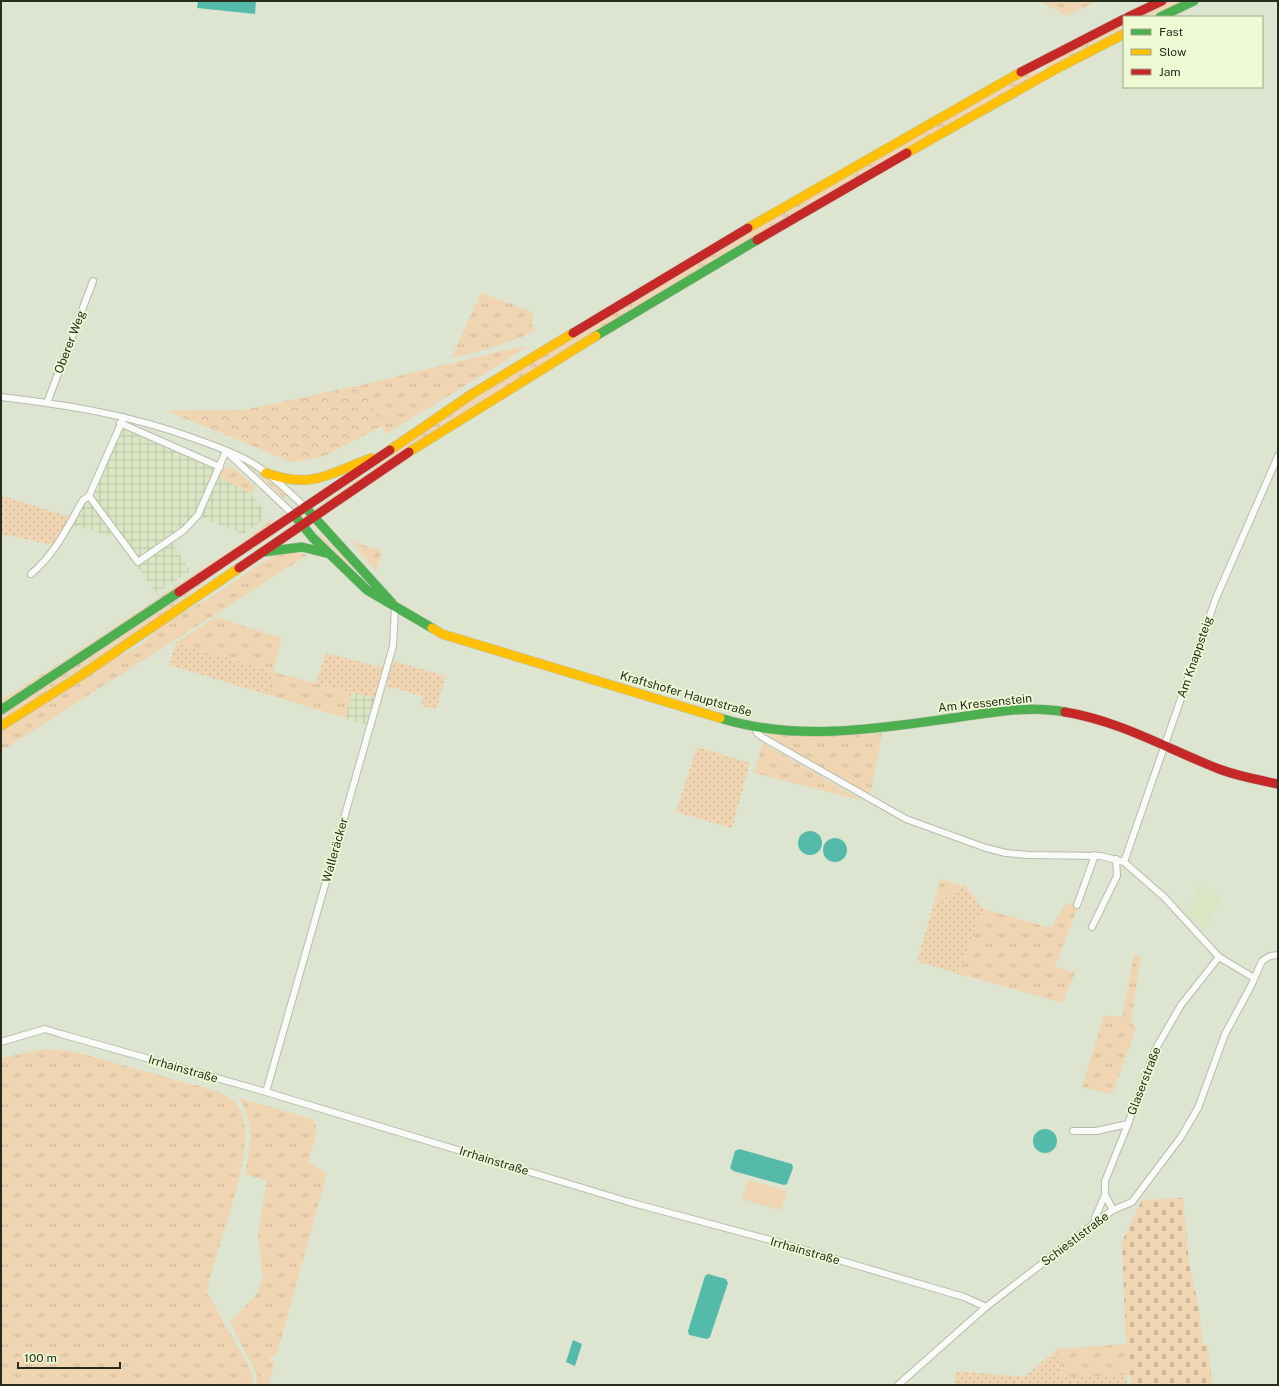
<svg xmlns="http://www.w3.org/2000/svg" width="1279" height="1386" viewBox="0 0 1279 1386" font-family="'Public Sans',sans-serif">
<defs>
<pattern id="industrial-grid" width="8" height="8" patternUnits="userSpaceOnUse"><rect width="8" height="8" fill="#dae5c3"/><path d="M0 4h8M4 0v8" fill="none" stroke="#bbc5a7"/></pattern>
<pattern id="grass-tufts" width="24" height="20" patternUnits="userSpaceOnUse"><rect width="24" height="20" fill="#efd5b2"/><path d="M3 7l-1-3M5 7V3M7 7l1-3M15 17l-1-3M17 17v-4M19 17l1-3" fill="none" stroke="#cdb799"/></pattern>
<pattern id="cemetery-stones" width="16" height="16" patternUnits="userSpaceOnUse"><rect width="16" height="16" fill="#efd5b2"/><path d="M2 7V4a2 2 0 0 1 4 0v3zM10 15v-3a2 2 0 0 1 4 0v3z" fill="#cdb799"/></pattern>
<pattern id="park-crowns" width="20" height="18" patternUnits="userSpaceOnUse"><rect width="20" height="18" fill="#efd5b2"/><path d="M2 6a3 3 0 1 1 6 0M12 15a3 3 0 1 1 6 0" fill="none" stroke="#cdb799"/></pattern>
<pattern id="garden-dots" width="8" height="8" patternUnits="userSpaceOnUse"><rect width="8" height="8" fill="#efd5b2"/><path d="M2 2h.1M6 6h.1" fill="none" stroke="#cdb799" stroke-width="1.8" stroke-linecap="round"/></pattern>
</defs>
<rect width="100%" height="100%" fill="#dde4cf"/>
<polygon fill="#dae5c3" points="1199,884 1221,897 1204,931 1187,915"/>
<g fill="url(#industrial-grid)">
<polygon points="122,429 212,468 219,476 251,494 263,509 261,521 243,534 201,517 171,541 190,571 156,593 114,533 111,536 72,525 85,502 94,495"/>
<polygon points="352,693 375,697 368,725 345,718"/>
</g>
<g fill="url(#grass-tufts)">
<polygon points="1040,1 1097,1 1066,16"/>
<polygon points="1168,1 1183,1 1149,17 1135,17"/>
<polygon points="1124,22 1124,30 1047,70 1044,64"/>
<polygon points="1035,69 1038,74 327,503 325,502 387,459 450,413 703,259"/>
<path d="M481 293 533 312 532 328 536 330C509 344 481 351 451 358Z"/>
<polygon points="529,346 386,434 361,385 510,349"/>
<polygon points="246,463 288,495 284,498"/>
<polygon points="227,467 233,468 255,486 251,494 219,476 223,469"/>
<path d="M271 519 274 522 272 524 125 624 1 705V700C62 663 120 623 179 584 210 563 244 544 271 519Z"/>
<polygon points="280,528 281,530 211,577 159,617 1,721 1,714"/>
<polygon points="321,534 364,580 364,581 317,536"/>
<polygon points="351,541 382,551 376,571"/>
<path d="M297 549V553L306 554V556L1 751V730L112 659C124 654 150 643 154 630L209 598 268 559 276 554Z"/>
<polygon points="216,617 282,638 273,672 352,693 345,718 266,694 273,672 176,643"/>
<path d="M766 732C806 736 843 736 882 733L870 796 765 734Z"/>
<polygon points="763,743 863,801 754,773"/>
<polygon points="941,879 961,886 932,909"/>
<polygon points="1066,903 1078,907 1055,967 1075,972 1063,1003 959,974 983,909 1051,928"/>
<polygon points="1134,954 1141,956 1131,1020 1136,1029 1112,1094 1082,1087 1104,1015 1122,1017"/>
<path d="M44 1049 72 1051 220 1092C227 1096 235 1101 239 1108 262 1143 214 1250 207 1292L251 1371 253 1378 252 1385H1V1058Z"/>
<path d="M239 1098 312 1119C324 1133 308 1147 309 1163L325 1172 326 1177 276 1357 271 1356 269 1361 275 1363 268 1385H256L257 1375 254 1368 230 1322 256 1295 263 1280 258 1233 267 1181 245 1174C251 1149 254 1120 239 1098Z"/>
<polygon points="1126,1344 1131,1375 1059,1378 1058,1349"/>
</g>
<polygon fill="url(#cemetery-stones)" points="1183,1198 1189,1263 1199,1310 1203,1345 1208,1345 1212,1385 1132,1385 1126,1344 1122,1242 1142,1200"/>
<polygon fill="url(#park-crowns)" points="361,385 382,426 323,457 291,462 167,411 243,410"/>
<g fill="url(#garden-dots)">
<polygon points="1,496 6,497 70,517 53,545 1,534"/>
<polygon points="176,643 273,672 266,694 169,665"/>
<polygon points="326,653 384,668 375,697 352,693 316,683"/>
<polygon points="393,661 446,676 436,710 421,705 423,696 386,686"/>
<polygon points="697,747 750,763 732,828 676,812"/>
<polygon points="964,884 983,909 959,974 917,961 932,909"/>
<polygon points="1058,1349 1060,1378 1126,1375 1127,1385 954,1385 956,1371 1024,1377"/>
</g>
<polygon fill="#efd5b2" points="748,1180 787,1191 781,1210 742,1199"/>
<g fill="#54bbaa">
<polygon points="198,1 256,1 255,14 197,8"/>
<circle cx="810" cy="843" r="12"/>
<circle cx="835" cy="850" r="12"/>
<circle cx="1045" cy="1141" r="12"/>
<polygon points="739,1149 792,1164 793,1168 787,1184 784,1185 733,1171 730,1168 735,1151"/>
<polygon points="708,1274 726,1279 728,1283 710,1337 707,1339 689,1335 688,1331 705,1276"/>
<polygon points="573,1340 582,1344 575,1366 566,1362"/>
</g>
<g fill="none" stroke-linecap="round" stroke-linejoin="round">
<g stroke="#b7bdac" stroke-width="8">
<g id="street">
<path d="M1 397C68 405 130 415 193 438 212 445 234 452 252 463 271 474 289 492 305 507"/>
<polyline points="47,403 93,281"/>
<polyline points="120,423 220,467"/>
<polyline points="229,454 294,515"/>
<polyline points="89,496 138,562 184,530 198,515 226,451"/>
<path d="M31 574C55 554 68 526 83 500L89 496 124 417"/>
<polyline points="755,727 757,733 762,737 906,819 986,848 1006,853 1029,855 1101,856 1124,862 1164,897 1219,957 1254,978"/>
<polyline points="1124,862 1216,598 1278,456"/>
<polyline points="1077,905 1095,855"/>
<polyline points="1092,927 1117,876 1116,859"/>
<polyline points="1,1042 45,1029 61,1034 266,1092 629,1202 774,1241 964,1297 986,1307"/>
<polyline points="266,1092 393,646 395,607"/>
<polyline points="1073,1131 1096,1131 1128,1124"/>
<polyline points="1113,1210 1105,1195 1105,1181 1128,1124 1155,1050 1181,1005 1219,957"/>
<polyline points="1096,1222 1095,1218 1105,1195"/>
<polyline points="898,1385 986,1307 1096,1222 1113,1210 1132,1202 1181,1137 1198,1108 1225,1034 1251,986 1262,961 1270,956 1278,955"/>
</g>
</g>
<g stroke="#b7bdac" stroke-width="10">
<g id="fast">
<polyline points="1160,17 1194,1"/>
<polyline points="596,336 757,240"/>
<polyline points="305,507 392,603"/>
<polyline points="294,515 313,538 367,590 432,628"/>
<polyline points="263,552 302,547 326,553"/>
<polyline points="1,710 179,592"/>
<path d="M720 718C796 742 875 729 953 718 990 713 1027 705 1065 712"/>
</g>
</g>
<g stroke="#b7bdac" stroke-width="10">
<g id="slow">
<polyline points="907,153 1056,69 1124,34"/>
<polyline points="748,228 1021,72"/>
<polyline points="390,450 472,394 573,333"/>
<polyline points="409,452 596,336"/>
<path d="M266 473C314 490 328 473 372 458"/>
<polyline points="432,628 442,634 720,718"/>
<polyline points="1,726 77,678 239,568"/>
</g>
</g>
<g stroke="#b7bdac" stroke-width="10">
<g id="jam">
<polyline points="1128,17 1162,1"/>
<polyline points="1021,72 1124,19"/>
<polyline points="757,240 907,153"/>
<polyline points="573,333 748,228"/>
<polyline points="239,568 409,452"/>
<polyline points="179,592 390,450"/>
<path d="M1065 712C1120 721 1168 749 1219 769 1238 776 1258 780 1278 784"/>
</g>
</g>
<use href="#street" stroke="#fafbf8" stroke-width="6"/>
<use href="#fast" stroke="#4caf50" stroke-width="9"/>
<use href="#slow" stroke="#ffc107" stroke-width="9"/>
<use href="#jam" stroke="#c62828" stroke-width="9"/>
</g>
<g text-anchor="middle" stroke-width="3.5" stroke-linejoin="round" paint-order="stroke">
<g font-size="12" fill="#272c1e" stroke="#edfad4">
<text transform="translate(70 342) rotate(-69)" y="4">Oberer Weg</text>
<text transform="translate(1195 657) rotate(-71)" y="4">Am Knappsteig</text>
<text transform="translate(686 694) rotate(16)" y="4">Kraftshofer Hauptstraße</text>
<text transform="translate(985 703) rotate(-6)" y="4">Am Kressenstein</text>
<text transform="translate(335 850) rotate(-74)" y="4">Walleräcker</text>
<text transform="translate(183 1069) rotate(16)" y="4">Irrhainstraße</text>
<text transform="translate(1144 1081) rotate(-69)" y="4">Glaserstraße</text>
<text transform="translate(494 1161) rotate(17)" y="4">Irrhainstraße</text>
<text transform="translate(1075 1239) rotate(-37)" y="4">Schiestlstraße</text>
<text transform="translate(805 1251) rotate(16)" y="4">Irrhainstraße</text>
</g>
</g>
<rect width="1279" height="1386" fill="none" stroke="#272c1e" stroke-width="4"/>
<rect x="1123" y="16" width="140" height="72" fill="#edfad4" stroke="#9ea88b"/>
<rect x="1131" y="29" width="20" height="6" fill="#4caf50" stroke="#9ea88b"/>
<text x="1159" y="36" font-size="12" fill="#272c1e">Fast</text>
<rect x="1131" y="49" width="20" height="6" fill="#ffc107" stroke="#9ea88b"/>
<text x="1159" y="56" font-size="12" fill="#272c1e">Slow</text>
<rect x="1131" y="69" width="20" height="6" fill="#c62828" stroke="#9ea88b"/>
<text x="1159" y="76" font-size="12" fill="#272c1e">Jam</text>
<path d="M18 1362v6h102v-6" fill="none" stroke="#272c1e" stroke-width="2"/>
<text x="24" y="1362" font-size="12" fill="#272c1e" stroke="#edfad4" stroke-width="3" paint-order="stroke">100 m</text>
</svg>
